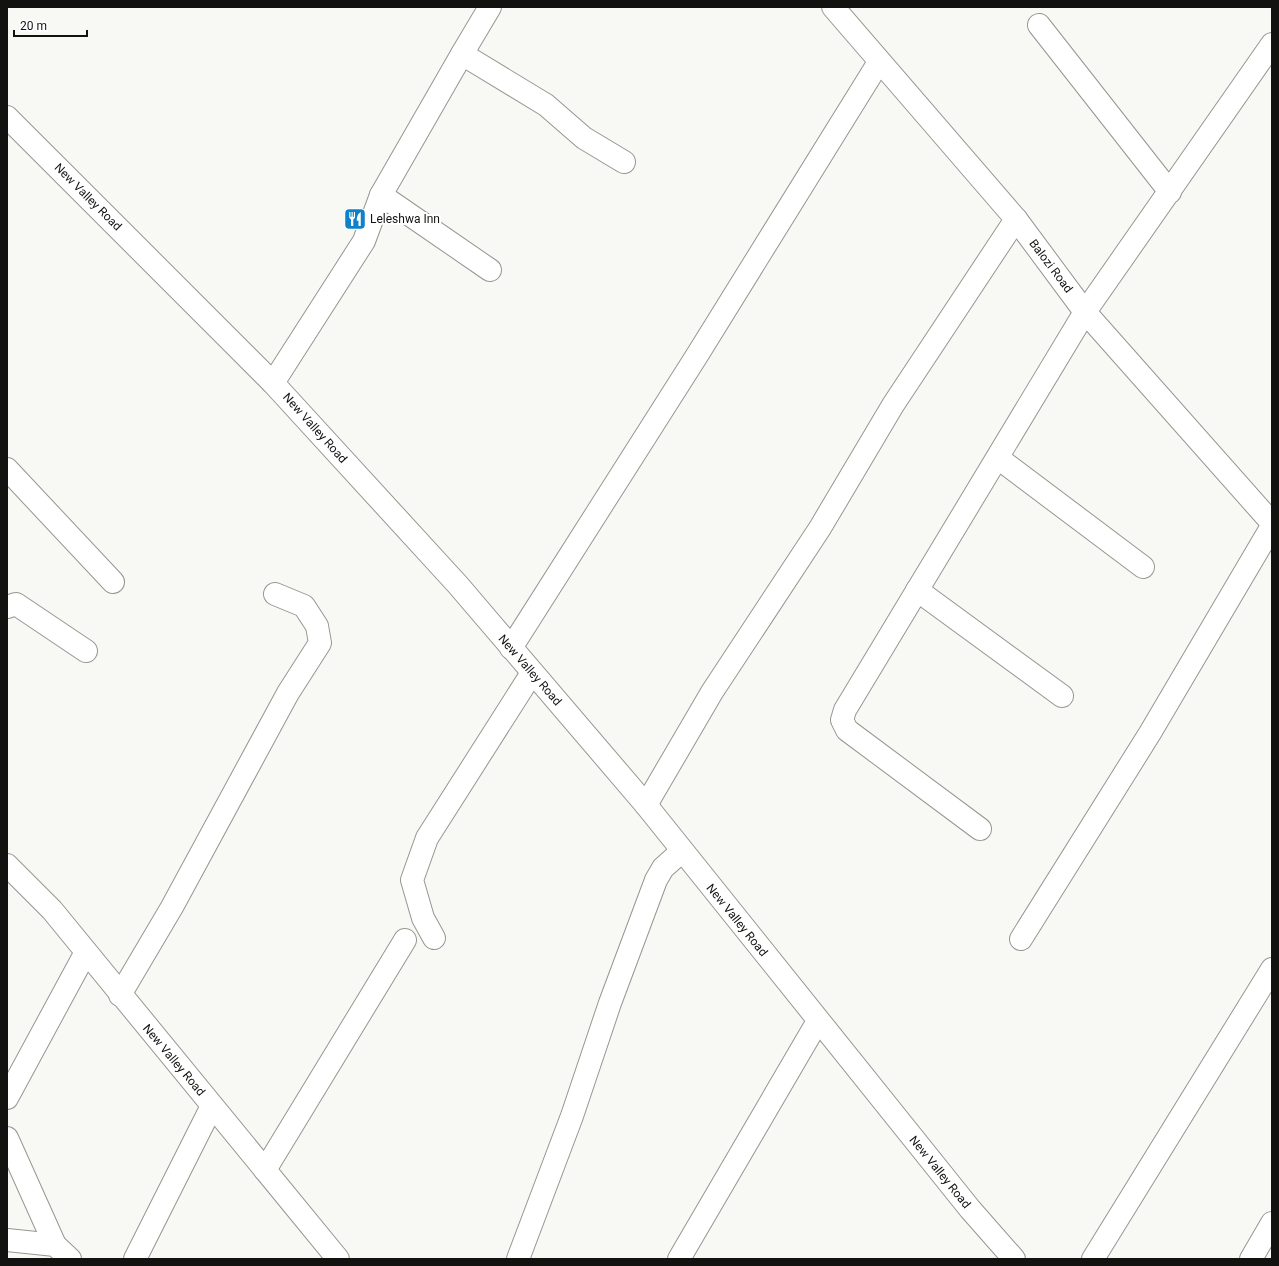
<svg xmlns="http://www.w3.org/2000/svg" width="1279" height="1266" viewBox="0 0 1279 1266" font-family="Roboto,sans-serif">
<rect width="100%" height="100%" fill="#f8f9f4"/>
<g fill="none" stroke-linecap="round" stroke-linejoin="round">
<g stroke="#969691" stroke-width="24">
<g id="minor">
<polyline points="833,7 1016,219 1085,312 1272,523"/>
<polyline points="1039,25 1170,192"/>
<polyline points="462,54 490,7"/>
<polyline points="7,117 273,383 458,585 646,805 970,1209 1014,1259"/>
<polyline points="381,195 490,270"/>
<polyline points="273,383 364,241 381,195 462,54 546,105 584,138 624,162"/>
<polyline points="998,458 1143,567"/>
<polyline points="7,469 113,582"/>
<polyline points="917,590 1062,696"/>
<polyline points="7,607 16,604 86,651"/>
<polyline points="511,648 696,357 879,62"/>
<polyline points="646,805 712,692 820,528 893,405 1016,219"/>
<polyline points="980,829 847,730 842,720 845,710 1085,312 1272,44"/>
<polyline points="7,865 52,910 338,1259"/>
<polyline points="434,938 423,918 412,880 427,838 532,673"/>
<polyline points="1021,939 1150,733 1272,526"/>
<polyline points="120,995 172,907 288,693 320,643 317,626 304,606 275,594"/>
<polyline points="7,1098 86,952"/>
<polyline points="7,1138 55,1245"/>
<polyline points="265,1170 405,940"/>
<polyline points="7,1240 55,1245 70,1259"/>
<polyline points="135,1259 212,1106"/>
<polyline points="518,1259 572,1116 610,1003 656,880 663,868 682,851"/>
<polyline points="679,1259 818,1021"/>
<polyline points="1093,1259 1272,969"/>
<polyline points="1251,1259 1272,1223"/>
</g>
</g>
<use href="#minor" stroke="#fff" stroke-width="22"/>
</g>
<defs>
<g id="restaurant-square" transform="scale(1.15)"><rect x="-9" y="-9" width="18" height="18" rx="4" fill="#0d81ca" stroke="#fff"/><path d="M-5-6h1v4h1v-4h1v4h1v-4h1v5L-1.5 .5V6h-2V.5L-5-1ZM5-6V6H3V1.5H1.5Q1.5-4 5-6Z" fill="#fff"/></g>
</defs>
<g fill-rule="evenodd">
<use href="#restaurant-square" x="355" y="219"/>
</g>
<g text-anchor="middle" stroke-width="4" stroke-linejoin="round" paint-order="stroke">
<g font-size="12" fill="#121210" stroke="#fff">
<text transform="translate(88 197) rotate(45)" y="4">New Valley Road</text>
<text transform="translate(1051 266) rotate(53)" y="4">Balozi Road</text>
<text transform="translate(315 428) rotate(48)" y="4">New Valley Road</text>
<text transform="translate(530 670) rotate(49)" y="4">New Valley Road</text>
<text transform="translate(737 920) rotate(51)" y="4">New Valley Road</text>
<text transform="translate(174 1060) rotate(50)" y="4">New Valley Road</text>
<text transform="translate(940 1172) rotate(51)" y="4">New Valley Road</text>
</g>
<g font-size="12" fill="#121210" stroke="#fff" text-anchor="start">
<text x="370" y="223">Leleshwa Inn</text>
</g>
</g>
<rect width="1279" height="1266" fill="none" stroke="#121210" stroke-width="16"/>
<path d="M14 30v6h73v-6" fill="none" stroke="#121210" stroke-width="2"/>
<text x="20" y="30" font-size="12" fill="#121210" stroke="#ffffff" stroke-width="3" paint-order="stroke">20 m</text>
</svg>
